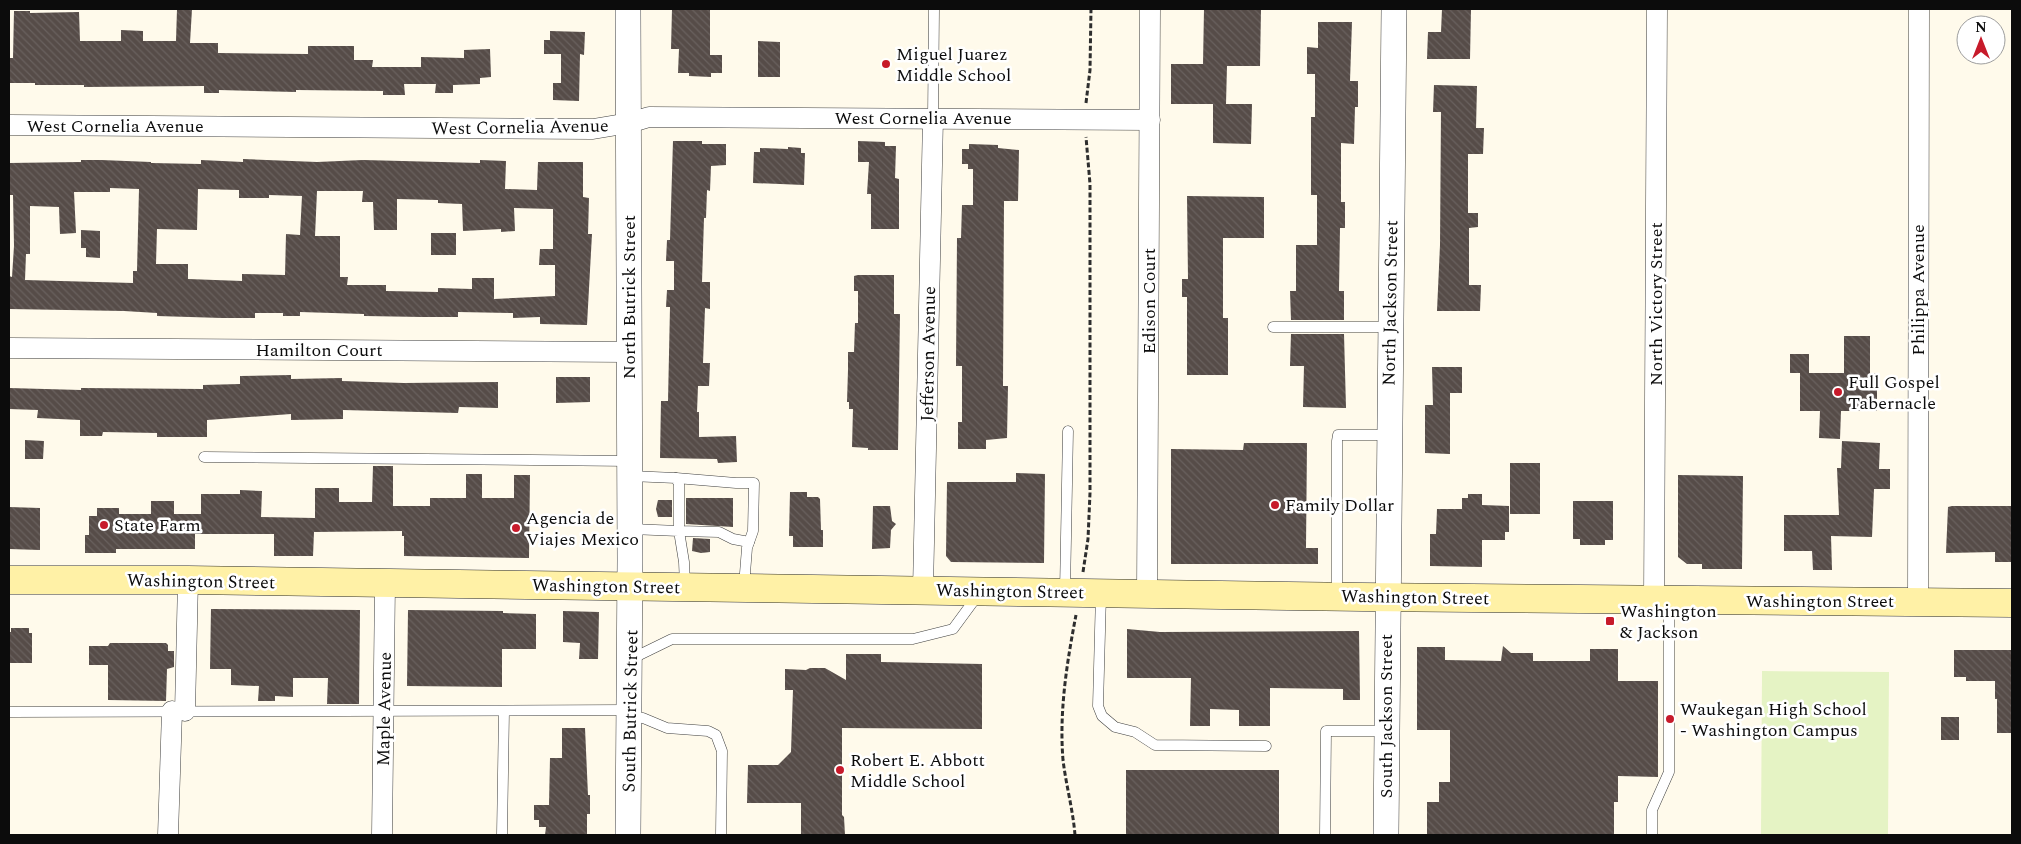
<svg xmlns="http://www.w3.org/2000/svg" width="2021" height="844" viewBox="0 0 2021 844" font-family="Spectral,serif">
<defs>
<pattern id="building-back-hatch" width="6" height="6" patternUnits="userSpaceOnUse" patternTransform="scale(1.25)"><rect width="6" height="6" fill="#564c48"/><path d="M-1 5l2 2M0 0l6 6M5-1l2 2" fill="none" stroke="#69615e"/></pattern>
</defs>
<rect width="100%" height="100%" fill="#fffaeb"/>
<polygon fill="#e5f3c4" points="1762,671 1889,672 1888,835 1761,835"/>
<g fill="url(#building-back-hatch)" fill-rule="evenodd">
<polygon points="177,9 192,9 190,43 218,43 218,53 308,54 308,46 354,46 354,60 373,60 372,67 421,67 421,57 464,58 464,50 490,49 491,77 480,78 480,84 453,85 453,93 435,93 436,84 404,84 405,95 383,95 383,91 296,90 296,92 219,90 219,93 204,93 204,86 84,87 84,85 35,85 35,83 9,83 9,58 13,58 14,11 30,11 30,13 79,12 80,41 121,41 121,30 143,31 143,41 176,41"/>
<polygon points="672,9 710,9 710,55 722,55 722,73 711,73 711,77 689,76 689,73 678,73 679,49 671,49"/>
<polygon points="1204,9 1261,9 1260,66 1227,66 1226,104 1252,104 1251,144 1213,143 1213,104 1171,104 1171,64 1203,64"/>
<polygon points="1442,9 1471,9 1470,59 1427,59 1428,32 1441,32"/>
<polygon points="1318,22 1352,22 1350,81 1358,81 1358,107 1355,107 1354,144 1341,143 1341,202 1345,202 1345,228 1340,228 1339,291 1344,291 1344,320 1291,320 1290,291 1296,291 1296,245 1317,245 1317,195 1311,195 1311,117 1315,117 1315,74 1307,74 1307,47 1318,48"/>
<polygon points="550,31 585,32 584,55 580,54 579,101 553,100 553,83 561,83 561,54 544,54 544,40 550,40"/>
<polygon points="758,41 780,42 780,77 758,77"/>
<polygon points="1434,85 1477,86 1476,128 1484,128 1483,154 1468,154 1468,213 1478,213 1478,227 1469,228 1469,285 1481,285 1480,311 1437,311 1440,245 1441,112 1433,112"/>
<polygon points="673,141 702,141 702,144 726,144 726,165 711,166 710,191 707,190 706,218 704,218 702,282 710,282 710,309 705,308 703,363 710,363 709,386 698,386 697,412 699,412 699,437 736,436 737,462 718,463 717,459 660,458 661,401 668,401 670,307 666,307 667,290 674,290 674,261 666,261 667,240 670,240"/>
<polygon points="858,141 885,142 885,146 896,146 895,178 899,179 899,229 871,229 871,194 867,194 869,162 858,162"/>
<polygon points="969,144 998,145 998,148 1019,150 1018,201 1004,201 1003,386 1008,386 1007,438 986,440 986,449 958,449 958,422 962,422 962,366 956,366 957,238 961,238 962,205 973,205 973,169 968,169 968,164 962,164 962,149 969,149"/>
<polygon points="788,147 801,148 801,153 805,153 804,185 753,183 754,152 760,152 760,148 788,149"/>
<path d="M243 159 317 162 363 160 480 163V160L506 161 505 189 537 190 538 162H583V197L589 198 588 234H592L587 325 540 324V317L513 318V313L458 312V317H422L364 316V314L300 312V316H283V313H255V318H222L157 316V313L124 311 9 309V276L12 277 14 246 13 195H9V163L81 162V160H101L151 162V163L201 164V160L243 162ZM110 188 139 189 137 271H133V283L25 280 26 254H30V206L59 207 60 234 76 233 74 192H110ZM198 189 239 190V198H269V195L302 196 300 235 286 234 285 275 242 274V281L188 279V264H156L157 229 197 230ZM317 191H363L362 202H373L374 230H397V199L438 200V203L462 204 463 231 501 229V232L515 231 514 208 553 209V249H540L539 265H555V296L494 299V278H472V289L438 288V292L386 291V285H347L348 277H340V236H315Z"/>
<polygon points="1187,196 1264,197 1264,238 1223,238 1223,318 1228,318 1228,375 1187,375 1187,297 1182,297 1182,279 1188,279"/>
<polygon points="81,230 100,231 100,258 86,257 86,248 81,248"/>
<rect x="431" y="233" width="25" height="22"/>
<polygon points="858,275 894,275 894,314 900,314 898,450 868,450 868,448 852,447 853,409 849,409 849,402 847,402 848,370 848,352 854,352 855,323 858,323 858,291 854,291 854,276"/>
<polygon points="1291,334 1344,334 1346,408 1303,407 1304,366 1290,366"/>
<polygon points="1844,336 1870,336 1870,373 1877,373 1877,411 1841,411 1840,439 1819,438 1820,411 1800,411 1800,373 1790,373 1790,354 1809,354 1809,373 1844,373"/>
<polygon points="1432,367 1462,367 1462,393 1450,393 1450,454 1425,453 1425,405 1433,405"/>
<polygon points="291,375 291,379 342,378 342,381 404,383 498,382 498,408 459,407 458,413 343,410 343,419 291,420 291,414 207,420 207,437 157,437 157,433 103,432 102,436 80,436 80,420 37,418 38,410 9,409 9,388 81,390 81,388 203,389 203,385 240,384 240,376"/>
<polygon points="556,377 590,377 590,402 556,403"/>
<polygon points="25,440 44,441 43,459 25,459"/>
<polygon points="1842,441 1880,443 1879,469 1890,469 1890,489 1874,489 1872,537 1831,536 1832,570 1813,570 1812,551 1784,551 1784,515 1839,515 1837,468 1841,468"/>
<polygon points="1244,443 1307,443 1306,548 1318,548 1318,564 1171,564 1171,449 1243,450"/>
<rect x="1510" y="463" width="30" height="51"/>
<polygon points="373,466 393,466 393,506 430,506 430,498 466,498 466,474 482,474 482,498 514,498 514,475 530,475 529,558 404,556 404,536 402,536 402,531 314,532 313,556 274,556 274,534 195,534 195,549 116,549 116,553 85,553 85,535 89,535 89,516 97,516 97,508 119,508 119,514 151,514 151,501 174,501 174,514 201,514 201,494 240,494 240,490 262,491 261,517 315,518 315,488 339,488 339,502 372,502"/>
<polygon points="1016,473 1045,474 1044,563 951,562 946,556 947,482 1016,482"/>
<polygon points="1678,475 1743,476 1742,569 1702,569 1702,564 1687,564 1678,557"/>
<polygon points="790,492 807,492 807,497 818,497 820,499 821,530 823,530 823,547 793,547 793,536 789,536"/>
<polygon points="1468,494 1482,494 1482,505 1509,506 1509,532 1505,532 1505,540 1482,540 1482,567 1430,566 1430,534 1436,534 1437,509 1462,509 1462,498 1468,498"/>
<polygon points="686,498 733,498 733,527 686,524"/>
<polygon points="658,500 672,500 672,517 658,517 656,509"/>
<polygon points="1573,501 1613,501 1613,540 1605,540 1605,545 1580,545 1580,539 1573,539"/>
<polygon points="873,506 890,506 892,521 896,524 891,530 890,548 872,549"/>
<polygon points="1952,506 2012,506 2012,562 1995,562 1995,552 1946,553 1948,507"/>
<polygon points="9,507 40,508 40,550 9,549"/>
<polygon points="693,538 710,539 710,552 701,553 692,551"/>
<polygon points="211,609 360,610 359,704 327,704 328,678 293,678 293,697 275,696 275,701 258,701 259,686 231,685 231,669 210,669"/>
<polygon points="408,610 503,611 503,613 536,614 536,649 502,649 502,687 407,686"/>
<polygon points="563,611 599,612 598,659 579,659 580,643 563,642"/>
<polygon points="11,628 29,628 29,633 32,633 32,663 9,663 9,632 11,632"/>
<polygon points="1127,629 1160,632 1359,631 1360,700 1343,700 1343,689 1270,688 1270,726 1239,726 1239,710 1210,709 1210,726 1190,726 1191,678 1127,678"/>
<polygon points="110,643 166,643 168,645 168,651 174,651 174,667 167,669 166,701 108,700 108,665 89,665 89,646 108,646"/>
<polygon points="1503,646 1511,653 1533,653 1533,661 1590,661 1590,649 1618,649 1618,681 1658,681 1658,777 1618,776 1618,802 1614,802 1614,835 1427,835 1427,802 1439,802 1439,782 1450,782 1450,730 1417,730 1417,647 1445,647 1445,660 1501,661"/>
<polygon points="1954,650 2012,650 2012,733 1997,733 1997,699 1995,699 1995,681 1966,681 1966,677 1954,677"/>
<polygon points="846,654 881,654 881,662 982,664 982,729 842,728 842,815 844,817 845,835 801,835 801,803 747,803 748,765 778,765 791,752 793,690 785,690 785,669 806,670 810,668 825,668 846,680"/>
<rect x="1941" y="717" width="18" height="23"/>
<polygon points="562,728 585,728 588,795 590,795 590,814 587,814 587,835 545,835 546,827 539,827 539,820 534,820 534,805 549,805 550,758 562,758"/>
<rect x="1126" y="770" width="153" height="65"/>
</g>
<g fill="none" stroke-linecap="round" stroke-linejoin="round">
<g stroke="#3f3f3f" stroke-width="11">
<g id="service">
<polyline points="933,118 934,9"/>
<polyline points="1273,327 1390,327"/>
<polyline points="204,457 630,461"/>
<polyline points="630,476 676,478 679,484 679,531 719,532 733,539 749,542"/>
<polyline points="676,478 736,483 754,483 753,531 747,548 744,586"/>
<polyline points="631,529 679,531 684,562 685,585"/>
<polyline points="1065,591 1068,431"/>
<polyline points="1101,594 1098,706 1102,716 1115,727 1135,732 1155,745 1266,746"/>
<polyline points="1337,596 1337,441 1338,435 1389,435"/>
<polyline points="631,659 672,639 913,639 953,629 978,595"/>
<polyline points="9,712 629,710"/>
<polyline points="629,717 643,718 667,728 708,731 716,735 722,751 721,835"/>
<polyline points="502,835 504,711"/>
<polyline points="1325,835 1326,731 1386,731"/>
<polyline points="1652,835 1652,810 1669,772 1669,600"/>
</g>
</g>
<g stroke="#3f3f3f" stroke-width="21">
<g id="minor">
<polyline points="9,125 593,129 629,123 649,117 1150,120"/>
<polyline points="9,348 628,352"/>
<polyline points="923,590 933,118"/>
<polyline points="1147,594 1150,9"/>
<polyline points="1654,600 1657,9"/>
<polyline points="1918,602 1919,9"/>
<polyline points="185,711 188,580"/>
<polyline points="168,835 172,711"/>
<polyline points="382,835 385,584"/>
</g>
</g>
<g stroke="#3f3f3f" stroke-width="26">
<g id="tertiary">
<polyline points="628,9 630,560 628,835"/>
<polyline points="1386,835 1394,9"/>
</g>
</g>
<g stroke="#2e2e2e" stroke-width="29">
<polyline id="secondary" points="9,580 188,580 1362,597 2012,603"/>
</g>
<g stroke="#2e2e2e" stroke-width="3" stroke-dasharray="5 2.5" stroke-linecap="butt">
<polyline points="1086,103 1090,70 1091,9"/>
<polyline points="1083,572 1088,539 1090,493 1090,184 1086,137"/>
<path d="M1075 835C1073 810 1066 785 1063 760 1059 711 1067 662 1076 615"/>
</g>
<use href="#service" stroke="#fff" stroke-width="10"/>
<use href="#minor" stroke="#fff" stroke-width="20"/>
<use href="#tertiary" stroke="#fff" stroke-width="25"/>
<use href="#secondary" stroke="#fff1a6" stroke-width="28"/>
</g>
<g fill="#c71a2a" stroke="#fff" stroke-width="2">
<circle cx="886" cy="64" r="5"/>
<circle cx="1838" cy="392" r="5"/>
<circle cx="1275" cy="505" r="5"/>
<circle cx="104" cy="525" r="5"/>
<circle cx="516" cy="528" r="5"/>
<rect x="1605" y="616" width="10" height="10" rx="2.5"/>
<circle cx="1670" cy="719" r="5"/>
<circle cx="840" cy="770" r="5"/>
</g>
<g text-anchor="middle" stroke-width="5" stroke-linejoin="round" paint-order="stroke">
<g font-size="18" fill="#0c0c0c" stroke="#fff" text-anchor="start">
<text x="896" y="60">Miguel Juarez<tspan x="896" dy="21">Middle School</tspan></text>
<text x="1848" y="388">Full Gospel<tspan x="1848" dy="21">Tabernacle</tspan></text>
<text x="1285" y="511">Family Dollar</text>
<text x="526" y="524">Agencia de<tspan x="526" dy="21">Viajes Mexico</tspan></text>
<text x="114" y="531">State Farm</text>
<text x="1620" y="617">Washington<tspan x="1620" dy="21">&amp; Jackson</tspan></text>
<text x="1680" y="715">Waukegan High School<tspan x="1680" dy="21">- Washington Campus</tspan></text>
<text x="850" y="766">Robert E. Abbott<tspan x="850" dy="21">Middle School</tspan></text>
</g>
<g font-size="18" fill="#0c0c0c" stroke="#fff">
<text x="923" y="124">West Cornelia Avenue</text>
<text x="115" y="132">West Cornelia Avenue</text>
<text transform="translate(520 127) rotate(-1)" y="6">West Cornelia Avenue</text>
<text transform="translate(1918 290) rotate(-90)" y="6">Philippa Avenue</text>
<text transform="translate(629 297) rotate(-90)" y="6">North Butrick Street</text>
<text transform="translate(1149 301) rotate(-90)" y="6">Edison Court</text>
<text transform="translate(1390 303) rotate(-89)" y="6">North Jackson Street</text>
<text transform="translate(1656 304) rotate(-90)" y="6">North Victory Street</text>
<text x="319" y="356">Hamilton Court</text>
<text transform="translate(928 354) rotate(-89)" y="6">Jefferson Avenue</text>
<text transform="translate(201 581) rotate(1)" y="6">Washington Street</text>
<text transform="translate(606 586) rotate(1)" y="6">Washington Street</text>
<text transform="translate(1010 591) rotate(1)" y="6">Washington Street</text>
<text transform="translate(1415 597) rotate(1)" y="6">Washington Street</text>
<text x="1820" y="607">Washington Street</text>
<text transform="translate(384 709) rotate(-89)" y="6">Maple Avenue</text>
<text transform="translate(630 711) rotate(-89)" y="6">South Butrick Street</text>
<text transform="translate(1386 716) rotate(-90)" y="6">South Jackson Street</text>
</g>
</g>
<rect width="2021" height="844" fill="none" stroke="#0c0c0c" stroke-width="20"/>
<g transform="translate(1981 40)"><circle r="24" fill="#ffffff" stroke="#9e9e9e"/>
<path d="M0-4L9 19L0 12L-9 19Z" fill="#c71a2a"/>
<text y="-8" font-size="14" font-weight="bold" text-anchor="middle" fill="#0c0c0c">N</text>
</g>
</svg>
